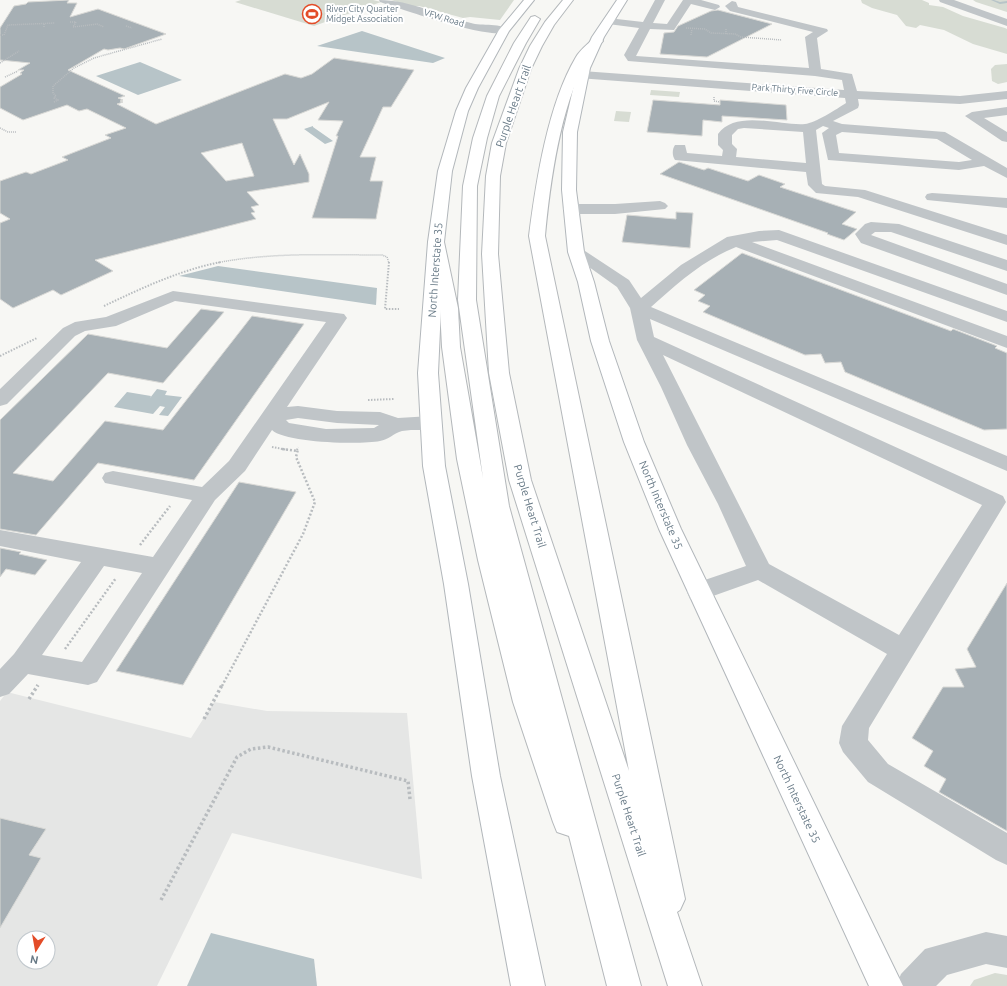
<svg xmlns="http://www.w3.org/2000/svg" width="1007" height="986" viewBox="0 0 1007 986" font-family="Ubuntu,sans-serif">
<rect width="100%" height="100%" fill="#f7f7f4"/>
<path fill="#e5e6e5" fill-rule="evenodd" d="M7 692 191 738 214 702 267 711 407 713 422 879 232 833 157 986H0V701ZM24 938H48V962H24Z"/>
<g fill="#d7dcd3">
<polygon points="241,0 373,0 381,2 314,26 235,2"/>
<polygon points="391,0 514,0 500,20 470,17 463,18 419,6 410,6"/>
<polygon points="861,0 922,0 929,3 929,5 943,7 963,16 1005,28 1007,29 1007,54 973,44 944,30 920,25 916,28 906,26 897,15 872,8 862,3"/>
<polygon points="973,0 1007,0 1007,12 976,2"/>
<polygon points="1007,64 1007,82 998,84 992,81 991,69 995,65"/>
<polygon points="651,90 680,92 679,97 650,95"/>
<polygon points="616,111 631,112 629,122 614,121"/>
<polygon points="995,973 1007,975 1007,986 970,986 974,980"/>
</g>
<g fill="#b7c4c8">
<polygon points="362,31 445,58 433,63 317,46"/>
<polygon points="140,62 182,80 138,95 96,76"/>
<polygon points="313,126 313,127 333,141 325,144 304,129"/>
<polygon points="218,266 377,288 376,305 179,276"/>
<polygon points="157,389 167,391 165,395 182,397 168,416 159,415 165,407 160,406 153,414 114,407 127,392 151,396 150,398"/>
<polygon points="211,933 314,959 317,986 187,986"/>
</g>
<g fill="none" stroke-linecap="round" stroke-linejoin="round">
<polygon fill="#b7c4c8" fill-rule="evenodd" points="991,0 994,0 1000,2 1007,1 1007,3 1000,4"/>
</g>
<g fill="#a7b0b5" stroke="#d9d9d6" fill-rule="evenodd">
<path d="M69 0 67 3H77L70 17 98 9 166 34 124 49 120 48 108 50 104 49 68 70 125 96 118 98 123 100 120 101 123 102 117 104 156 124 285 74 301 78 312 74 334 58 414 70 391 107H383L360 157H376L370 181H383L376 219 312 218 338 136H336L343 121 318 120 329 102 287 119H273L294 165 300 154 309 174V182L247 192 259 205 251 207 255 212 251 213 256 219 95 260 113 271 61 295 53 290 13 308 0 299V223L10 219 0 213V181L26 172 31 174 68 160 62 157 111 138 105 135 126 128 87 109 79 111 67 105 23 120 0 108V87L22 74 20 73 24 70H18L30 63 0 60V28L14 6 26 4 28 2ZM242 143 254 176 226 181 201 153Z"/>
<polygon points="718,10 772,24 707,57 660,54 664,33 674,32 678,26 711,11"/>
<polygon points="653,100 720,105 720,100 786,105 787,120 722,116 722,122 703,120 702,136 647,132"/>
<polygon points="679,162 704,170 708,168 748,181 759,175 785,184 780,187 856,212 842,224 857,229 844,240 827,234 828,233 660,174"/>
<polygon points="676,212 693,213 690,248 622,242 627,215 676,219"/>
<polygon points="742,253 951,331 953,329 997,346 995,348 1007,353 1007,429 984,430 845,372 841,362 825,363 821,354 805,355 703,312 710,306 698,301 705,295 694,290"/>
<polygon points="201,309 224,312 163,383 108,373 13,473 53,481 105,421 163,430 252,316 304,324 194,480 98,463 36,535 0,529 0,420 88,334 167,348"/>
<polygon points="239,482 296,492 183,685 116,671"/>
<polygon points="0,548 21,552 19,554 47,560 35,575 6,569 0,577"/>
<polygon points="1007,583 1007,831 939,792 946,779 924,766 933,751 912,738 943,687 964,687 955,669 976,667 967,649"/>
<polygon points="0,818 46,829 29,855 41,858 0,928"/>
</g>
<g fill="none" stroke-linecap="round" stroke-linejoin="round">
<g stroke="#b2b7bb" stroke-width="2">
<g id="major">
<polygon points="524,0 534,0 509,31 478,88 468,111 452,171 444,242 438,373 445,466 468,584 500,776 545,986 511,986 472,776 444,584 423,466 418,373 428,242 438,171 456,111 466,88 499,30"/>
<polygon points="617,0 627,0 604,37 590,68 577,132 576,190 584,252 594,282 609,341 644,442 681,529 903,986 869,986 659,529 624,442 591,341 578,282 568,252 562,190 563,132 578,68 592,37"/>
</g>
</g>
<g stroke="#b4b8bb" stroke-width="2">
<g id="highway">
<path d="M563 0H573L554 25 542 46 531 69 506 143 500 176 498 254 509 373 531 480 629 771 529 236C536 181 548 104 576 57 580 50 588 44 593 39H601L603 41 601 43C596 48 590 53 587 59 560 107 550 182 545 236L685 899 680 910 677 912 702 986H668L509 480 489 373 482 254 486 176 492 143 519 69 530 46 545 22Z"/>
<polygon points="535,16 540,19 526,43 499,96 487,138 477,186 476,300 509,506 641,986 607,986 569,836 557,832 553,822 513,702 478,560 457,459 442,347 440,308 428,242 430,239 436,237 442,239 444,242 458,308 460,347 483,478 458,300 463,186 473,138 487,96 514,43 531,17"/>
</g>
</g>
<g stroke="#b8bcbf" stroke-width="1.5" stroke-dasharray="1 1" stroke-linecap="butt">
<polyline points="70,22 76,22 73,27"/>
<polyline points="44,24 44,28"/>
<polyline points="126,26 132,28"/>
<polyline points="73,27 97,24 104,27"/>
<polyline points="686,28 705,29 711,33 735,34 741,37 782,40"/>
<polyline points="726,29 726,34"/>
<polyline points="0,35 4,35 8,25 55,23"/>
<polyline points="691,35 692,29"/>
<polyline points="0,63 19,51"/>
<polyline points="5,77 18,71"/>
<polyline points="714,97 714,101 720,102"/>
<polyline points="54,102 58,100 54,98 56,96 53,93 53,86 74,68 94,58 162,39"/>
<polyline points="0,128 8,132 16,132"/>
<path d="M216 263C271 252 327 255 382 255L387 257 389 263"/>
</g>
<g stroke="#b8bcbf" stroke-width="2" stroke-dasharray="1.5 1.5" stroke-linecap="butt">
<polyline points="389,262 385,309 399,309"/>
<path d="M104 306C142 288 180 270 221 262"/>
<polyline points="0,356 37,338"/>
<polyline points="368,400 394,399"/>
<polyline points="272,447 288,450"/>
<polyline points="297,450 298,447"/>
</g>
<g stroke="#b8bcbf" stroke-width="2.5" stroke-dasharray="2 2" stroke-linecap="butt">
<polyline points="282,449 297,451"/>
<polyline points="140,545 170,506"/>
<polyline points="65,649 116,578"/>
<polyline points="222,686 303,534 315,502 296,457 298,449"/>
</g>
<g stroke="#b8bcbf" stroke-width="3.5" stroke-dasharray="2.5 2.5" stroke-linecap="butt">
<polyline points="29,699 38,685"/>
<polyline points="204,719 222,685"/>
<polyline points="161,900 237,757 251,749 268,747 408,781 410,799"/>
</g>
<g fill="#c0c5c8" fill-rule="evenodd">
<path d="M379 0C411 0 440 16 471 23 480 26 504 23 509 30 499 44 399 8 380 2Z"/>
<path d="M655 0H665L653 23 667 24 683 0H701L719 5 720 7 715 10 691 4 674 30 650 29 636 56 809 68 805 37 813 32 730 11 725 6 732 1 736 2 738 7 827 29 828 31 817 38 821 69 852 74 857 91 960 96 1007 91V99L960 104 858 99 859 105 858 108 833 121 842 124 945 132 1007 168V178L984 166 959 170 828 160 822 133 829 128 823 126 816 130 822 184 825 186 865 190 1007 235V245L858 197 816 193 808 185 806 172 675 160C672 156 672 149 675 145H685L687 153 722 156 723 150 718 145V134C736 109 779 126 805 124 815 123 837 109 846 103L845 98 578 78 576 75 582 71 844 90 842 80 815 76 628 61 624 55 639 28 608 24 603 21 608 18 643 22ZM744 128 803 132 806 163 736 157 737 149 732 144V135L738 129ZM842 132 937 139 972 160 959 162 839 153 836 135Z"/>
<polygon points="939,0 954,0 1007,19 1007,26 940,2"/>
<polygon points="1007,107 1007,115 984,118 1007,132 1007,142 1002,141 965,116 972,112"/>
<polygon points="932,193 1007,198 1007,208 927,200 925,197 927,194"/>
<polygon points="660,201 665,203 668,206 665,209 615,214 571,214 566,212 563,209 566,206 571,204 615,204"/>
<polygon points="871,222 899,224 1007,260 1007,271 891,232 875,232 871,235 1007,284 1007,295 861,243 855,234 865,224"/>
<path d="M779 230 1007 311V322L777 240 752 242 1007 336V348L736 247C703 260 677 284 651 307L1007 456V471L650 319 654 337 1003 496 1006 502 869 728 868 740 888 764 1007 833V865L996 860 868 782 843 752 839 743 842 726 887 654 758 580 699 601 690 599 687 592 690 585 746 566 718 504 687 445 661 387 637 340 630 308 617 287 568 252 570 249 576 247 582 249 629 280 641 298 681 265 727 237 759 231ZM663 355 982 505 899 635 769 564Z"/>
<path d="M173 291 344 314 347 318 287 407 298 406 337 411 380 412 398 418 431 416 438 418 441 423 438 428C426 431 414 429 402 431 394 433 388 440 380 441 361 445 285 443 272 430L245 471 215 500 97 682 88 685 28 674 9 694 0 697V669L14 654 81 562 0 546V530L153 557 192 500 105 483 102 478 105 473 113 471 202 487 229 461 326 322 175 301 116 326 85 331 75 336 7 404 0 406V389L63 328 75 322 106 317ZM298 418 337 423 379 425 374 428 326 429 289 423 286 420ZM104 566 142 573 82 662 42 655Z"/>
<polygon points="986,932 1007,936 1007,968 986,964 947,975 936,986 896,986 901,974 925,949"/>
</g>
<use href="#major" fill="#fff" fill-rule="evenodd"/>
<use href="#highway" fill="#fff" fill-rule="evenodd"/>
</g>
<defs>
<g id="stadium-ring" transform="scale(1)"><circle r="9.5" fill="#fff" stroke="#e34c28" stroke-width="1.5"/><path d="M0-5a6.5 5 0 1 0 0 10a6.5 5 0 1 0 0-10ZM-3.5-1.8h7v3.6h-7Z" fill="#e34c28"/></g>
</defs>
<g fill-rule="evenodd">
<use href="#stadium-ring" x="312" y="14"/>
</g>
<g text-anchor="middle" stroke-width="4" stroke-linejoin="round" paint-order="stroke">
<g font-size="9" fill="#667885" stroke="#fff" text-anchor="start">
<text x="326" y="12">River City Quarter<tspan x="326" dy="10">Midget Association</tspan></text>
</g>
<g font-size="9" fill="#667885" stroke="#fff">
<text transform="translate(444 18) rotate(17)" y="3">VFW Road</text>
<text transform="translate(795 90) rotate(4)" y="3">Park Thirty Five Circle</text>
</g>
<g font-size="11" fill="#667885" stroke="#fff">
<text transform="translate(513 106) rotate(-71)" y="4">Purple Heart Trail</text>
<text transform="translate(435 270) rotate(-86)" y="4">North Interstate 35</text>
<text transform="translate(661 505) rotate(67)" y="4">North Interstate 35</text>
<text transform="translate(530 506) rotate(73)" y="4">Purple Heart Trail</text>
<text transform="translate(797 799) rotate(65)" y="4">North Interstate 35</text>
<text transform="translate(629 815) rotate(72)" y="4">Purple Heart Trail</text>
</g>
</g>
<g transform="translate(36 950) rotate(191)"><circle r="19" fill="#ffffff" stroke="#c2c9ce"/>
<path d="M0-3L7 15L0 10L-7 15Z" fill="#e34c28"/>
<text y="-6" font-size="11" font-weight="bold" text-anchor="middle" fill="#667885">N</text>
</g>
</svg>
